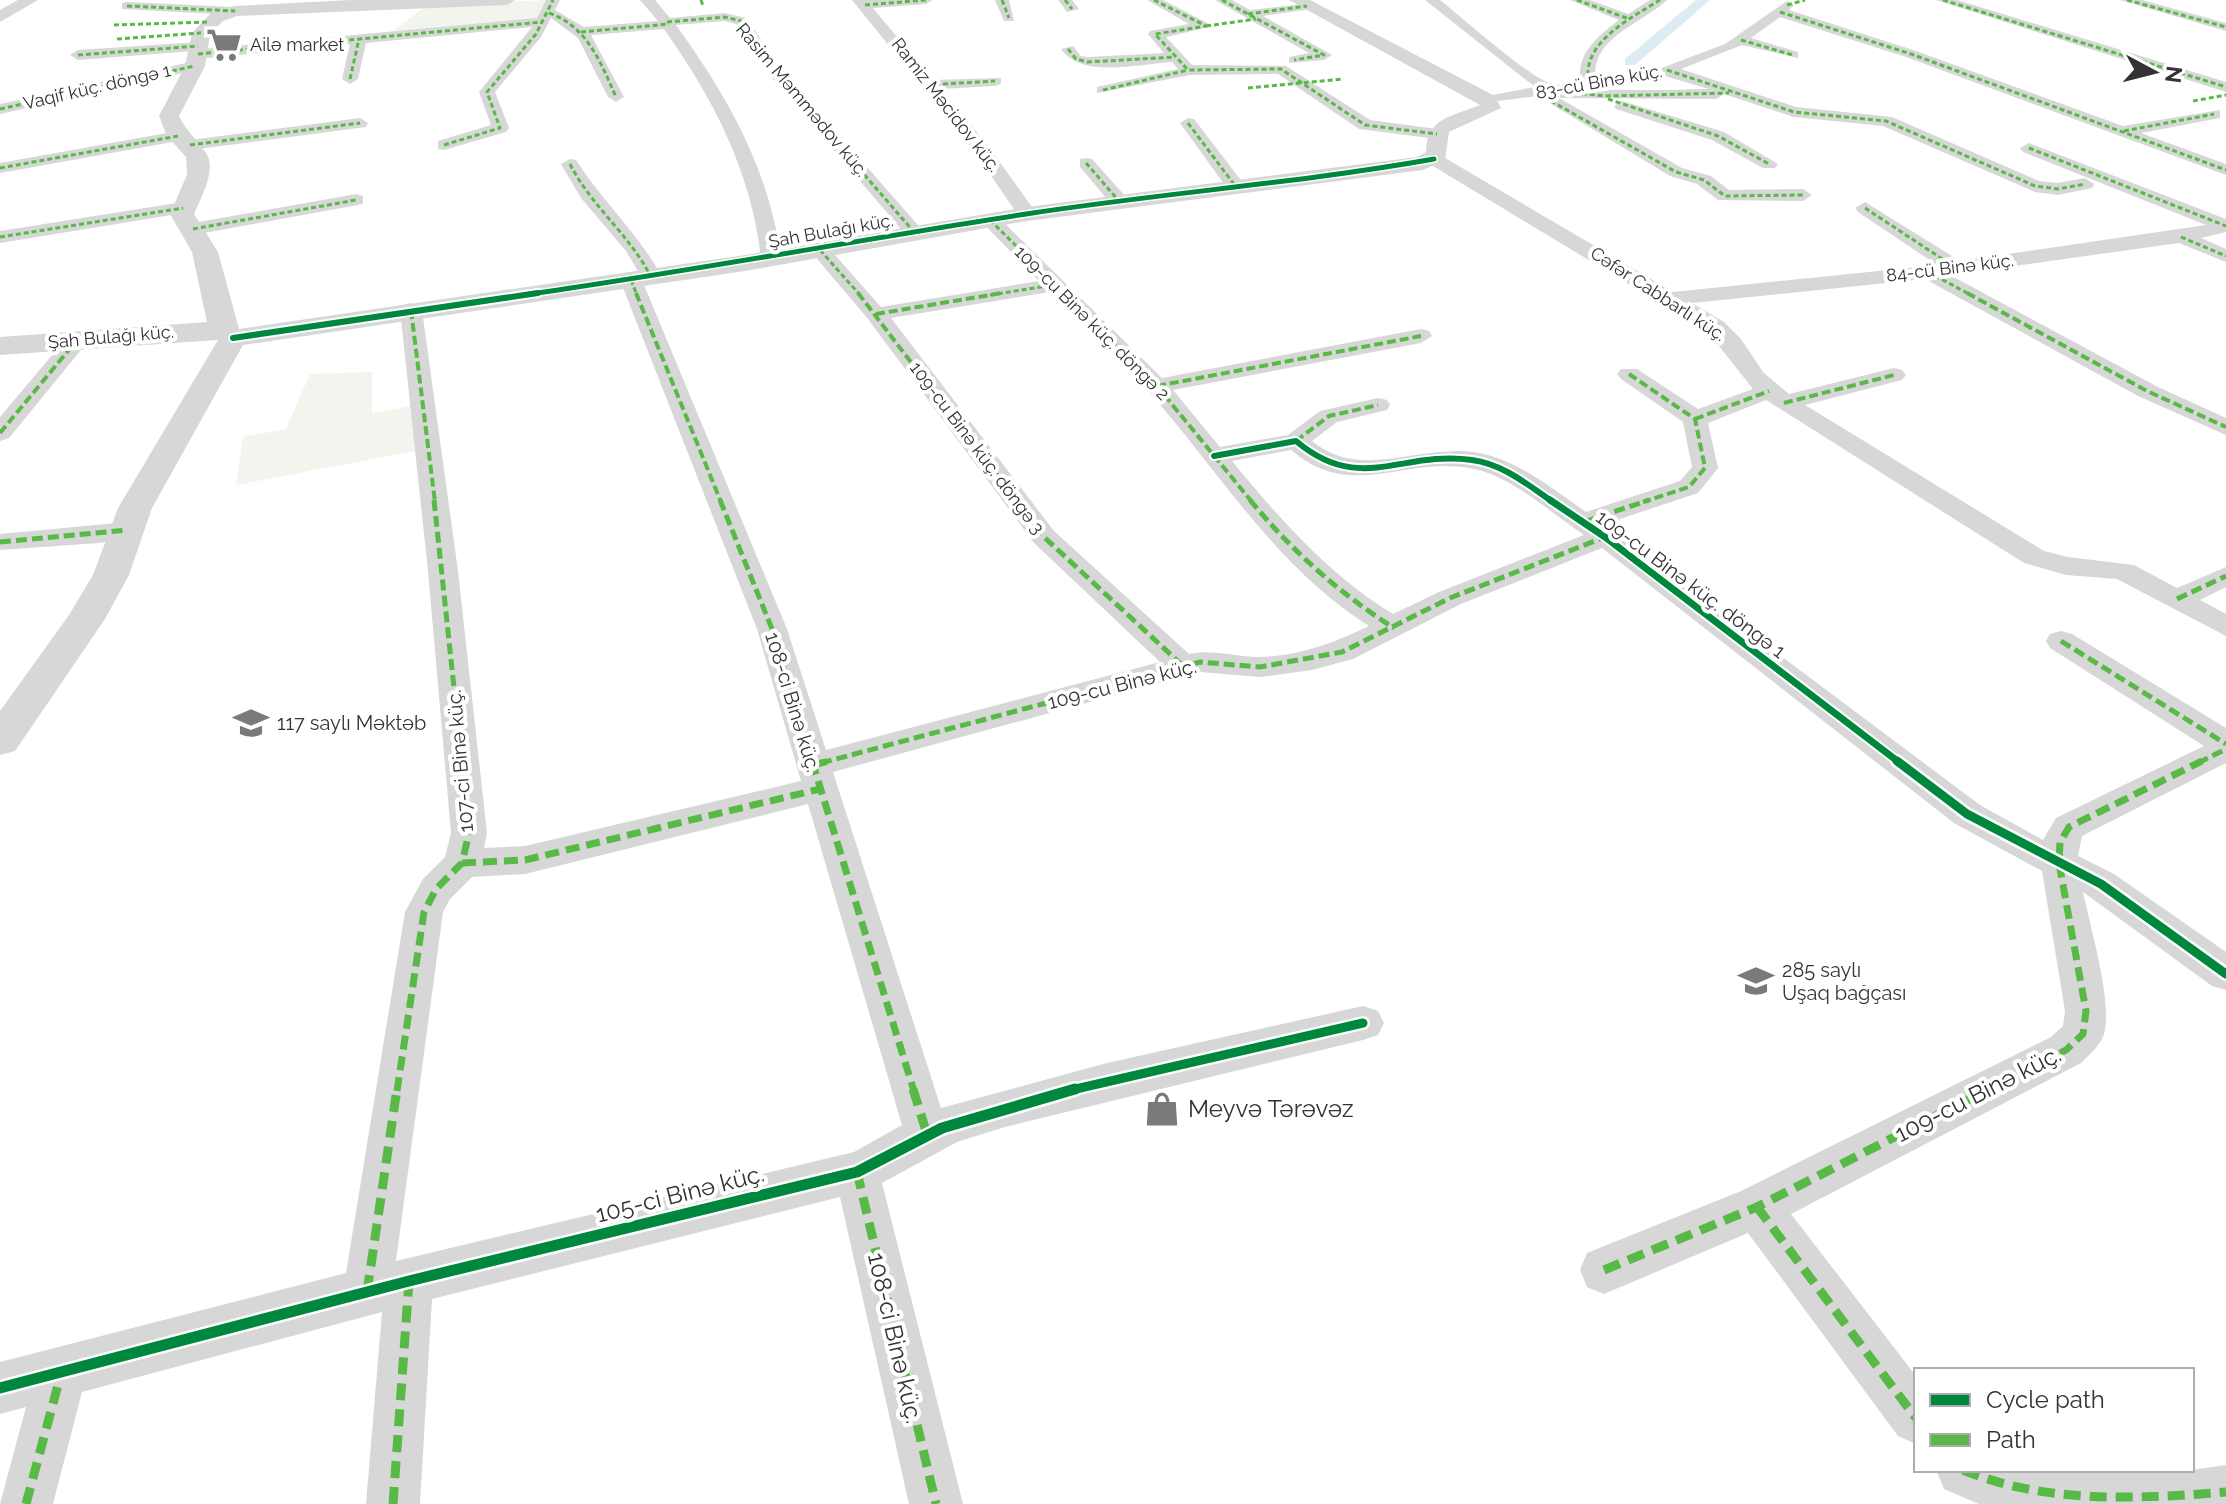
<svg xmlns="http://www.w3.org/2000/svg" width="2226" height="1504" viewBox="0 0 2226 1504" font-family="Raleway,sans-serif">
<rect width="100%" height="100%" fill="#fff"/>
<g fill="#f1f5ed">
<polygon points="547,0 536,21 388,35 427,5"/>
<polygon points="372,372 372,413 412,406 415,451 236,485 243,437 286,429 310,374"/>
</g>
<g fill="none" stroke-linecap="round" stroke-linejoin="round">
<polygon fill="#ddebf3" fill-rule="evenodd" points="1696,0 1710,0 1635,65 1625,65 1625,59"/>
<g fill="#d7d7d7" fill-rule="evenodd">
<path d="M546 0H560L555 10 584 27 658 21 640 0H655L670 18 725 13 746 18 783 71 924 232 921 236H907L771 77 736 24 725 21 676 25C728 97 769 169 781 258L771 264 761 258C751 171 714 100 664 29L591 35 624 97 616 102 608 97 578 38 551 18 541 37 495 92 509 128 506 132 444 150 438 149V141L491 125 479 92 532 27 366 43 358 79 350 84 342 79 350 44 198 59 193 57V51L78 60 70 55 78 50 198 42 203 43V49L537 18Z"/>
<polygon points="852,0 933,0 926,4 873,8 933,80 1001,78 1001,84 995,86 941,89 986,143 1037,214 1034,218 1020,218 974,151"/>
<polygon points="995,0 1009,0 1014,21 1004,21"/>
<polygon points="1058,0 1072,0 1079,9 1067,12"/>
<path d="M1147 0H1163L1213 26 1166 37 1192 65 1286 66 1370 120 1437 129 1446 134 1437 139 1359 129 1278 74 1190 75 1097 93V87L1178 69 1172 62C1138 64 1082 79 1061 49L1073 46 1081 56 1088 57 1164 53 1148 34 1150 31 1189 24Z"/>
<polygon points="1215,0 1232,0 1250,10 1312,3 1312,9 1263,16 1332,55 1324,60 1289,63 1289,57 1309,53"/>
<path d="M1425 0H1440C1462 17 1531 80 1553 84 1601 92 1656 90 1709 89L1651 72 1725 44 1787 1 1794 5 1789 10 1916 51 2123 126 2220 110V118L2141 133 2226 164V175L1906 57 1780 17 1751 38 1798 52V58L1742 45 1681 69 1796 107 1892 117 2039 181 2058 183 2085 178 2094 184 2092 188 2058 195 2035 192 1883 126 1794 117 1724 94 1716 99 1559 98 1682 168 1711 176 1729 190 1803 189 1812 195 1803 201 1718 200 1697 184 1670 176 1538 96 1482 103V97L1535 87Z"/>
<path d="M1570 0H1590L1628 14 1650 0H1667C1642 24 1586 39 1597 83L1589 88 1581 83C1575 54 1598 36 1619 20Z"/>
<polygon points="1936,0 1957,0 2226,82 2226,92"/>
<polygon points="2120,0 2142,0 2226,23 2226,31"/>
<polygon points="127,2 235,7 242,11 235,15 122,9 122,3"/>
<polygon points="195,61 203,66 200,69 0,114 0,104"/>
<polygon points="1622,101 1724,132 1778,164 1775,168 1763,168 1712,140 1616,109 1614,106"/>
<polygon points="360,118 368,123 366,127 190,150 181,145 190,140"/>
<polygon points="1188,118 1194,119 1243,183 1243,191 1229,191 1180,123"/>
<polygon points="178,131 184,132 184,140 0,173 0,163"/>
<path d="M2029 143 2226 219V232L2201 238 2226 249V262L2179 243 1950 275 2156 386 2226 418V435L2138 396 1925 279 1692 303 1724 322 1741 339 1763 372 1789 394 1894 368 1902 370 1906 375 1902 380 1805 405 2044 551 2068 557 2134 565 2177 588 2226 567V587L2200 600 2226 614V636L2117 579 2066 575 2024 563 1766 400 1708 423 1718 468 1698 493 1605 524 1980 805 2043 840 2056 818 2204 746 2050 648 2046 641 2050 634 2061 631 2072 634 2226 728V763L2082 836 2078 856 2114 874 2226 952V990L2212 986 2083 892C2090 926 2113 1003 2104 1034 2100 1046 2090 1054 2081 1063L1791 1214 1916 1376V1444L1898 1436 1748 1233 1604 1294 1587 1287 1580 1270 1587 1253 1741 1191 2051 1037 2063 1026 2065 1011 2042 871 1954 823 1602 548 1461 604 1353 659 1312 670 1260 677 1200 672 833 772 941 1108 1107 1063 1363 1006 1378 1011 1384 1023 1378 1035 1363 1040 1005 1127 957 1142 882 1183 963 1504H909L840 1197 432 1299 420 1504H366L382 1312 82 1392 53 1504H0L26 1407 0 1414V1362L346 1273 405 912 423 879 445 857 451 833 428 571 400 310 403 305 411 303 422 310 458 571 487 833 484 848 525 846 801 781 757 629 620 280 624 276 631 274 642 280 787 629 826 750 1160 662 1034 543 868 319 813 254 810 250 813 246H827L881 307 1039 281 980 220 990 214 997 216 1162 378 1421 329 1429 331 1432 336 1421 343 1173 390 1220 447 1288 435 1320 411 1378 398 1387 400 1390 405 1387 410 1337 422 1312 441C1360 481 1416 445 1473 452 1516 458 1551 488 1586 512L1680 481 1692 467 1683 422 1621 379 1617 374 1621 369H1637L1698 409 1753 389 1708 332 1428 163V155H1440L1673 292 1937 265 1858 212 1855 208 1865 202 1960 261 2206 225 2023 152 2020 148ZM1050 292C1083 325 1118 357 1149 392 1220 472 1276 568 1369 626 1334 643 1299 656 1259 657 1236 657 1212 649 1189 654L1054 531 891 318ZM1291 450C1353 503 1405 454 1474 469 1513 477 1551 513 1584 535L1439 592 1393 614C1329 575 1279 518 1232 461ZM808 804 902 1125 854 1152 396 1261 443 912 450 899 472 877 525 874Z"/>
<polygon points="1086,158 1092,159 1126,197 1126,205 1112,205 1080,167 1080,159"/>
<path d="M570 159 576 160C602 201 639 234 662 277L658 281H644L626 251 581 198 561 164Z"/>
<polygon points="356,194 363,196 363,204 193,235 183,229 193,223"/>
<polygon points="183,202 190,204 193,208 190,212 0,243 0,231"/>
<polygon points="77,333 88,340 85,345 9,438 0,441 0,417 69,335"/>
<polygon points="127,522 137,524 141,530 137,536 99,543 0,550 0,534"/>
<polygon points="2226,1465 2226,1504 1979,1504 1944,1489 1936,1470 2192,1470"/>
</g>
<g fill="#d7d7d7" fill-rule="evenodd">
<polygon points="18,0 38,0 0,22 0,10"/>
<path d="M351 0H515L507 5 237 16 223 21 210 34 205 66 179 116C186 131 197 139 206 153 217 170 201 197 194 214L218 252 239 329 745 255 1027 207 1417 157 1426 152C1427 117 1451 117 1480 105L1289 0H1310L1495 96 1501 108 1449 132 1445 160 1423 170 1027 221 745 271 243 345 152 508 129 575 105 619 15 751 0 755V711L69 615 93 575 118 508 218 340 0 355V337L207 322 192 252 170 214 187 175 186 157 167 136 159 116 185 66 192 33 211 13 235 6Z"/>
</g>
<g stroke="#58b947" stroke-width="3" stroke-dasharray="5 3" stroke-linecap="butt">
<polyline points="701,0 703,6"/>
<polyline points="1002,0 1009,18"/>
<polyline points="1065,0 1072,9"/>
<polyline points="1154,0 1206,26 1155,34 1188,70 1281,69 1365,125 1437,134"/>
<polyline points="1222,0 1324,55 1294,60"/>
<polyline points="1577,0 1629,19"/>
<polyline points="1943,0 2226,87"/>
<polyline points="2127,0 2226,27"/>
<polyline points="865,5 926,0"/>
<polyline points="1787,5 1805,0"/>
<polyline points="127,6 235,11"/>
<polyline points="1780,12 1911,54 2226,170"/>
<path d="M549 13C587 26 601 63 616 97"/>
<polyline points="1248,14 1307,6"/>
<polyline points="667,22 725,17 741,21 777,74 914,232"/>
<polyline points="114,25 210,22"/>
<polyline points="1206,26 1256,19"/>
<polyline points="581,32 669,24"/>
<polyline points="117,39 201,33"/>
<polyline points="1741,40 1793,55"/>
<polyline points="1068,49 1076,59 1088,62 1175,57"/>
<polyline points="198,54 542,22"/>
<polyline points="78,55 198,46"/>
<polyline points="1667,70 1794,112 1886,121 2035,186 2058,189 2085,184"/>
<polyline points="350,79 359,39"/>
<path d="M1589 83C1580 43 1631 18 1660 0"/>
<polyline points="927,85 995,81"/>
<polyline points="1248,88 1343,79"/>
<polyline points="1103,90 1188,70"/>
<polyline points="1550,90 1605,96 1729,93"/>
<polyline points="1537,93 1676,172 1704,180 1725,196 1803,195"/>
<polyline points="1608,99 1718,136 1769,164"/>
<polyline points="2193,101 2226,95"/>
<polyline points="0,109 195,66"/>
<polyline points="1188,123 1236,187"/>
<polyline points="2124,131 2214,114"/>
<polyline points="190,145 360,123"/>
<polyline points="444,145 500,128 487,92 536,34 553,0"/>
<polyline points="2029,148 2226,226"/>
<polyline points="1086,163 1119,201"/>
<path d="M570 164C591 206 630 235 651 277"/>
<polyline points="0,168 178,136"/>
<polyline points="1865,208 1956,268"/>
<polyline points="990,220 1066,295"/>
<polyline points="193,229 356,200"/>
<polyline points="0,237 183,208"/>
<polyline points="2181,237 2226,256"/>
<polyline points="820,250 860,295"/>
<polyline points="1928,272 1971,295"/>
<polyline points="631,280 637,295"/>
<polyline points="990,295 1053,285"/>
</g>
<g stroke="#58b947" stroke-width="4" stroke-dasharray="9 4" stroke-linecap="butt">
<polyline points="636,293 721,502"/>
<polyline points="858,293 1018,502"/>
<polyline points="1064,293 1157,386 1252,502"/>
<polyline points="1967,293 2147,391 2226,427"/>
<polyline points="411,310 435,502"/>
<polyline points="876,314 1002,293"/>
<polyline points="1629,374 1695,419 1705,468 1689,487 1643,502"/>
<polyline points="1157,386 1421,336"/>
<polyline points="1784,403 1894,375"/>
<polyline points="1695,419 1769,391"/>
<polyline points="0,433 77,340"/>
<polyline points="1296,441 1329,416 1378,405"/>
</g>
<g stroke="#58b947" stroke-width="5" stroke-dasharray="11 5" stroke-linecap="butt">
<polyline points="434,500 462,763"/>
<polyline points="720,500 772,629 813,763"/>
<polyline points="1016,500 1044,537 1183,666"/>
<path d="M1250 500C1291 550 1340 594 1394 628"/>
<polyline points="1584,522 1649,500"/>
<polyline points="0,542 127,530"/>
<polyline points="2177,599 2226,576"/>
<polyline points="2061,641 2226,744"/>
<polyline points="821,763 1200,662 1260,667 1342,652 1450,598 1605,537"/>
<polyline points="2198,763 2226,749"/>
</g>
<g stroke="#58b947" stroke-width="7" stroke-dasharray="14 7" stroke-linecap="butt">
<polyline points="812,761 914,1091"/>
<polyline points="813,765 829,761"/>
<polyline points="462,863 525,860 820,789"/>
<polyline points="397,1091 424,912 436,889 462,863 469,833 462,761"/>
<polyline points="1985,1091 2066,1050 2083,1034 2086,1011 2059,863 2060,842 2069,827 2202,761"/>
</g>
<g stroke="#58b947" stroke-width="9" stroke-dasharray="17 9" stroke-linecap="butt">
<polyline points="913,1089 927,1134"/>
<polyline points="857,1172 936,1504"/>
<polyline points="1757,1207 1916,1418"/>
<polyline points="1604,1270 1757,1207 1989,1089"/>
<polyline points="367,1292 397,1089"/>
<path d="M1963 1470C2045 1504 2139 1499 2226 1492"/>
<polyline points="26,1504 62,1370"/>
<polyline points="393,1504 409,1281"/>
</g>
<g stroke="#fff" stroke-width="8">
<path id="cycleway-far4" d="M524 295C692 271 858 240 1026 214 1162 193 1299 183 1434 159"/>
</g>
<g stroke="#fff" stroke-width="10">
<g id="cycleway-far3">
<polyline points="233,338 538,293"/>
<path d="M1214 456 1296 441C1360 495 1401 450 1472 460 1503 464 1528 485 1553 502"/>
</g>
</g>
<g stroke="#fff" stroke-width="11">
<polyline id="cycleway-far2" points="1550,500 1605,537 1900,763"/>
</g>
<g stroke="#fff" stroke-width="14">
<g id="cycleway-far1">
<polyline points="1897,761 1967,814 2101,884 2226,974"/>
<polyline points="1067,1091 1363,1023"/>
</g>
</g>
<g stroke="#fff" stroke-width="16">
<polyline id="cycleway" points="0,1388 409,1281 857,1172 942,1128 1075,1089"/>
</g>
<use href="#cycleway-far4" stroke="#00873e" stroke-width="5"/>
<use href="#cycleway-far3" stroke="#00873e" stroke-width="6"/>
<use href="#cycleway-far2" stroke="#00873e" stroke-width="7"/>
<use href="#cycleway-far1" stroke="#00873e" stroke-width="9"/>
<use href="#cycleway" stroke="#00873e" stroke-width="11"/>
</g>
<defs>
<g id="supermarket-bare" transform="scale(2.76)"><path d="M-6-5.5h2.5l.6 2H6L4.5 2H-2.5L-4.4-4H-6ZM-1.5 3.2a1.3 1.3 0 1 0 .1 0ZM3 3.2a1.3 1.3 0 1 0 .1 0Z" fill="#7a7a7a" stroke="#fff" stroke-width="2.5" paint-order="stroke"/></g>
<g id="school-bare" transform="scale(2.76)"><path d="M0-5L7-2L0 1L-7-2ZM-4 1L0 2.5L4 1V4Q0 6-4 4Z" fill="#7a7a7a" stroke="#fff" stroke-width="2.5" paint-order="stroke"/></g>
<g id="shop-bare" transform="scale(2.76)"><path d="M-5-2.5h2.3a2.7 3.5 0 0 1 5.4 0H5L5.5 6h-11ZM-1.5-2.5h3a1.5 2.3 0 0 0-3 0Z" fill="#7a7a7a" stroke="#fff" stroke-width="2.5" paint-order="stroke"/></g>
</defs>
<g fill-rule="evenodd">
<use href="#supermarket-bare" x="224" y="45"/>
<use href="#school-bare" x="251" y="723"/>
<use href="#school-bare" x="1756" y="981"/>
<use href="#shop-bare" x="1162" y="1109"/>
</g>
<g text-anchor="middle" stroke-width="8" stroke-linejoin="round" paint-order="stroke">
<g font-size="18" fill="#333" stroke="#fff" text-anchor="start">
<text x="250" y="51">Ailә market</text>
</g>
<g font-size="18" fill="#333" stroke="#fff">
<text transform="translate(1599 82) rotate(-10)" y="6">83-cü Binə küç.</text>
<text transform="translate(97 87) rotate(-13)" y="6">Vaqif küç. döngə 1</text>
<text transform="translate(802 100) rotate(50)" y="6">Rasim Məmmədov küç.</text>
<text transform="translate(946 105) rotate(52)" y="6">Ramiz Məcidov küç.</text>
<text transform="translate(831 231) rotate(-10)" y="6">Şah Bulağı küç.</text>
<text transform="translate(1950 268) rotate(-7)" y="6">84-cü Binə küç.</text>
<text transform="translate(1658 294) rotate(33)" y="6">Cəfər Cabbarlı küç.</text>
<text transform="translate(1092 323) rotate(45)" y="6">109-cu Binə küç. döngə 2</text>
<text transform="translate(111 337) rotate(-5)" y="6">Şah Bulağı küç.</text>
<text transform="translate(977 448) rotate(53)" y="6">109-cu Binə küç. döngə 3</text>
</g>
<g font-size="20" fill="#333" stroke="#fff">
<text transform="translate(1691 584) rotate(37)" y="7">109-cu Binə küç. döngə 1</text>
<text transform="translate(1122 684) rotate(-14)" y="7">109-cu Binə küç.</text>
<text transform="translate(793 702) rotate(73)" y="7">108-ci Binə küç.</text>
<text transform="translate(460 761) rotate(-95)" y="7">107-ci Binə küç.</text>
</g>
<g font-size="20" fill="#333" stroke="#fff" text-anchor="start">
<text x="277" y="730">117 saylı Məktəb</text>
<text x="1782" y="977">285 saylı<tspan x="1782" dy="23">Uşaq bağçası</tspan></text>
</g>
<g font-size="24" fill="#333" stroke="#fff">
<text transform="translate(1978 1094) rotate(-27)" y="8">109-cu Binə küç.</text>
<text transform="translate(680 1194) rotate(-14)" y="8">105-ci Binə küç.</text>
<text transform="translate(895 1338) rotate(77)" y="8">108-ci Binə küç.</text>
</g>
<g font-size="24" fill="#333" stroke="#fff" text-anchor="start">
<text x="1188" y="1117">Meyvə Tərəvəz</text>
</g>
</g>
<rect x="1914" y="1368" width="280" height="104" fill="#ffffff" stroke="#adadad" stroke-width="2"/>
<rect x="1930" y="1394" width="40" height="12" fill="#00873e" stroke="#adadad" stroke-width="2"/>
<text x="1986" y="1408" font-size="24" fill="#333333">Cycle path</text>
<rect x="1930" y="1434" width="40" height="12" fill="#58b947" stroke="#adadad" stroke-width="2"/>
<text x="1986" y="1448" font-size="24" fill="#333333">Path</text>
<g transform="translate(2154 72) rotate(97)" stroke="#ffffff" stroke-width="6" paint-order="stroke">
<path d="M0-6L14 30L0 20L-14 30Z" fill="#333333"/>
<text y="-12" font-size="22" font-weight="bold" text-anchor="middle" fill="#333333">N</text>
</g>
</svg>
